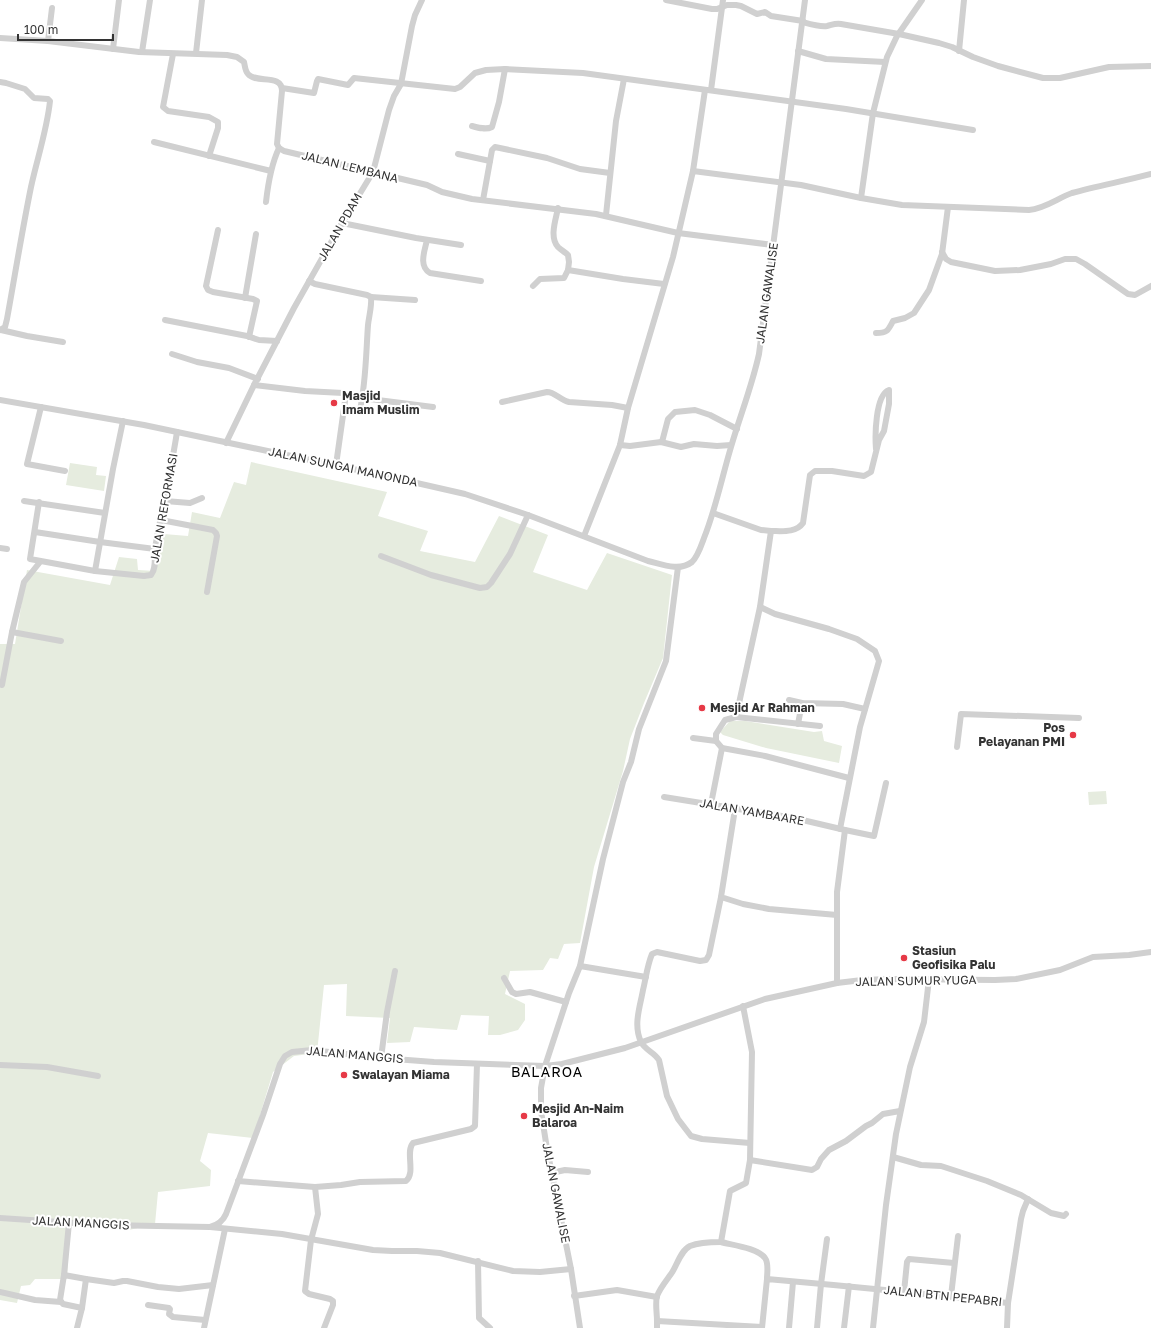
<svg xmlns="http://www.w3.org/2000/svg" width="1151" height="1328" viewBox="0 0 1151 1328" font-family="'Golos Text',sans-serif">
<rect width="100%" height="100%" fill="#fff"/>
<g fill="#e6ecdf">
<polygon points="251,462 387,492 378,516 428,531 420,551 475,562 499,516 548,535 533,572 587,590 607,553 672,575 663,658 644,703 630,739 623,771 594,867 580,943 564,944 558,959 550,958 543,970 510,971 505,994 525,1004 525,1020 518,1030 500,1035 488,1035 489,1016 461,1015 457,1030 414,1027 410,1042 387,1043 390,1018 346,1016 347,984 324,985 317,1053 294,1056 273,1072 253,1138 208,1133 200,1161 211,1170 210,1186 158,1192 155,1224 129,1230 70,1224 67,1279 35,1279 30,1285 21,1286 17,1303 0,1300 0,644 15,644 27,570 110,585 119,557 137,559 138,570 155,571 164,534 188,536 192,512 220,518 234,482 246,485"/>
<polygon points="70,463 97,467 96,475 106,476 104,491 66,485"/>
<polygon points="730,721 745,721 814,732 822,731 824,741 842,746 839,763 766,748 723,735 720,732"/>
<polygon points="1106,791 1107,804 1089,805 1088,792"/>
</g>
<g fill="none" stroke-linecap="round" stroke-linejoin="round">
<g stroke="#d0d0d0" stroke-width="6">
<polyline points="666,0 712,9 717,9 727,5 736,5 741,6 757,14 765,12 771,16 803,21"/>
<path d="M803 22C810 24 820 27 827 26 832 25 835 23 841 24L899 34 939 43 952 47 973 57 998 66 1043 78H1060L1109 67 1151 66"/>
<path d="M0 38 48 41 139 52 227 55 237 57 244 62C245 66 245 71 248 74 256 84 282 73 282 91L277 144 279 148 284 151 427 185 442 192 472 199 596 214 678 233 773 245"/>
<polyline points="48,41 52,8"/>
<polyline points="113,49 119,0"/>
<polyline points="798,51 826,59 885,62"/>
<polyline points="959,51 964,0"/>
<polyline points="142,52 150,0"/>
<polyline points="196,53 202,0"/>
<polyline points="173,54 163,107 168,111 209,117 218,122 218,128 209,156"/>
<path d="M0 82 6 83 25 89 34 98 48 99 50 101C47 130 37 159 31 187 22 231 15 275 7 319L5 327 0 330"/>
<polyline points="282,88 314,93 317,81 318,79 348,85 354,78 455,89 460,87 475,73 486,70 505,69 583,73 846,109 973,130"/>
<polyline points="711,90 723,0"/>
<path d="M472 126C479 128 486 130 492 127L499 102 505 69"/>
<polyline points="154,142 271,171"/>
<polyline points="458,154 490,161"/>
<polyline points="693,171 705,90"/>
<polyline points="861,198 873,113 887,57 897,36 922,0"/>
<polyline points="483,200 492,150 495,147 547,158 580,169 610,173"/>
<path d="M266 202C268 184 271 165 279 148"/>
<path d="M558 208C556 219 549 237 558 247 561 250 565 252 568 255L569 262 568 270 623 279 664 284"/>
<polyline points="606,215 616,121 624,79"/>
<polyline points="342,223 416,238 461,245"/>
<polyline points="218,230 206,286 208,290 213,292 253,299 257,301 249,337"/>
<path d="M427 240C425 250 418 266 430 273L481 281"/>
<polyline points="942,252 946,259 951,262 995,271 1020,270 1051,264 1065,259 1076,259 1085,264 1128,294 1135,295 1151,286"/>
<path d="M309 281 315 284 367 295 371 297C372 306 369 316 368 325 366 353 366 382 360 410L358 411 344 409"/>
<polyline points="533,286 540,279 564,278 568,270"/>
<polyline points="371,297 415,300"/>
<polyline points="245,298 256,234"/>
<polyline points="165,320 247,336 259,340 277,341"/>
<polyline points="1,330 27,336 63,342"/>
<path d="M876 333C887 333 888 331 893 321L905 318 914 313 929 290 942 254 948 207"/>
<polyline points="172,354 197,362 229,368 258,379"/>
<polyline points="254,385 305,391 343,393 346,394 336,465"/>
<polyline points="362,398 433,407"/>
<path d="M0 400 144 425 386 476 465 494 528 515 648 561C661 564 679 572 692 562 698 556 701 546 704 538 716 508 722 477 731 447 740 416 752 386 759 354L805 0"/>
<path d="M502 402 547 392C555 392 560 400 569 402L612 405 628 408"/>
<polyline points="41,407 27,464 65,471"/>
<polyline points="662,442 668,419 675,412 695,410 710,415 737,429"/>
<polyline points="226,443 254,385 294,308 342,223 373,172 389,110 394,96 401,84 412,26 415,15 422,0"/>
<polyline points="620,445 630,446 661,442 681,447 694,444 717,446 731,445"/>
<polyline points="24,501 105,513"/>
<polyline points="165,501 190,503 202,498"/>
<path d="M39 502 30 559 95 571 144 576 151 575C157 568 154 556 155 548 162 509 171 471 177 432"/>
<polyline points="713,513 761,530 771,531 760,607 736,717 725,720 716,734 716,741 722,748 765,756 849,778"/>
<polyline points="161,520 213,530 216,533 217,536 207,592"/>
<path d="M771 531C782 531 796 533 803 523L810 475 815 471H832L864 476 871 472 879 440 884 431 889 404V390C875 395 875 437 876 449"/>
<polyline points="35,532 100,542 155,549"/>
<path d="M584 536 620 445 628 408 673 257 693 171 801 185 861 198 902 205 1029 210C1044 209 1058 198 1072 193 1097 186 1125 181 1151 174"/>
<polyline points="0,548 7,549"/>
<polyline points="381,556 431,575 480,588 487,587 491,583 510,554 528,515"/>
<polyline points="95,571 113,469 123,421"/>
<polyline points="760,607 775,614 829,629 857,639 875,651 879,661 860,727 840,829"/>
<polyline points="12,632 61,641"/>
<polyline points="2,685 12,632 24,582 40,562"/>
<polyline points="789,700 802,703 843,704 865,709"/>
<polyline points="736,717 820,726"/>
<polyline points="798,724 802,703"/>
<polyline points="693,738 716,741"/>
<polyline points="957,747 961,714 1079,718"/>
<polyline points="664,797 794,818 845,830 837,892 837,983"/>
<polyline points="711,804 722,748"/>
<polyline points="735,809 721,897 743,904 769,909 837,915"/>
<polyline points="845,830 874,836 886,783"/>
<path d="M721 897 709 955 706 960 700 961 657 952 652 954C647 966 646 978 643 990 640 1007 633 1025 641 1042 645 1050 654 1052 659 1060L667 1096 678 1119 691 1136 702 1139 750 1143"/>
<polyline points="580,966 646,977"/>
<polyline points="504,978 512,992 516,994 530,992 566,1002"/>
<polyline points="381,1058 387,1012 395,971"/>
<polyline points="0,1065 47,1067 98,1076"/>
<polyline points="893,1157 921,1165 941,1166 987,1181 1021,1195 1051,1213 1064,1216 1066,1214"/>
<polyline points="750,1160 812,1170 817,1167 821,1159 829,1150 846,1141 866,1126 872,1123 883,1114 900,1111"/>
<polyline points="551,1173 565,1170 588,1172"/>
<path d="M238 1181 315 1187 341 1185 360 1182 406 1181C416 1173 405 1152 413 1143L471 1129 475 1126 477 1064"/>
<polyline points="315,1187 318,1214 311,1240 305,1291 309,1294 330,1299 333,1301 333,1305 324,1328"/>
<polyline points="0,1218 105,1225 210,1227 282,1234 373,1250 392,1251 417,1251 440,1253 513,1271 540,1272 571,1269"/>
<polyline points="69,1223 64,1275 60,1300 63,1304 82,1308 77,1328"/>
<path d="M210 1227C218 1225 223 1221 226 1214L263 1115 280 1064 285 1056 292 1052 312 1050 381 1058 434 1062 545 1066 562 1064 625 1048 765 999 837 983 862 980 890 979 995 980 1016 979 1060 970 1093 957 1129 955 1151 952"/>
<path d="M721 1242C732 1245 758 1248 765 1258 769 1263 767 1273 767 1279"/>
<polyline points="478,1261 479,1318 490,1328"/>
<polyline points="64,1275 86,1279"/>
<polyline points="0,1292 35,1300 61,1302"/>
<polyline points="904,1292 907,1262 909,1259 954,1263"/>
<polyline points="574,1296 617,1290 657,1297"/>
<polyline points="951,1296 958,1236"/>
<polyline points="1008,1303 1021,1219 1023,1211 1028,1199"/>
<polyline points="148,1305 169,1308 170,1309 169,1314 173,1317 205,1320"/>
<polyline points="82,1308 86,1279 114,1283 123,1281 127,1281 158,1287 179,1289 213,1285"/>
<path d="M657 1321C657 1313 655 1303 657 1296 660 1288 666 1281 671 1274 677 1266 680 1251 690 1246 700 1242 711 1242 721 1242L730 1191 746 1183 750 1160 752 1052 743 1006"/>
<polyline points="204,1328 225,1229"/>
<polyline points="580,1328 571,1269 547,1149 541,1111 541,1088 545,1066 569,993 580,966 603,859 623,782 631,762 639,729 666,661 678,567"/>
<polyline points="657,1328 657,1321 762,1327"/>
<path d="M762 1328 767 1279C847 1286 928 1294 1008 1303L1007 1328"/>
<polyline points="789,1328 793,1282"/>
<polyline points="817,1328 821,1284 827,1239"/>
<polyline points="844,1328 849,1286"/>
<polyline points="873,1328 886,1205 896,1134 910,1067 924,1022 929,979"/>
</g>
</g>
<g fill="#e63946" stroke="#fff" stroke-width="1.5">
<circle cx="334" cy="403" r="4"/>
<circle cx="702" cy="708" r="4"/>
<circle cx="1073" cy="735" r="4"/>
<circle cx="904" cy="958" r="4"/>
<circle cx="344" cy="1075" r="4"/>
<circle cx="524" cy="1116" r="4"/>
</g>
<g text-anchor="middle" stroke-width="4" stroke-linejoin="round" paint-order="stroke">
<g font-size="12" fill="#333" stroke="#fff">
<text transform="translate(350 167) rotate(14)" y="4">JALAN LEMBANA</text>
<text transform="translate(340 227) rotate(-60)" y="4">JALAN PDAM</text>
<text transform="translate(767 293) rotate(-82)" y="4">JALAN GAWALISE</text>
<text transform="translate(343 467) rotate(12)" y="4">JALAN SUNGAI MANONDA</text>
<text transform="translate(164 508) rotate(-80)" y="4">JALAN REFORMASI</text>
<text transform="translate(752 812) rotate(10)" y="4">JALAN YAMBAARE</text>
<text transform="translate(916 981) rotate(-1)" y="4">JALAN SUMUR YUGA</text>
<text transform="translate(355 1055) rotate(5)" y="4">JALAN MANGGIS</text>
<text transform="translate(556 1193) rotate(79)" y="4">JALAN GAWALISE</text>
<text transform="translate(81 1223) rotate(3)" y="4">JALAN MANGGIS</text>
<text transform="translate(943 1296) rotate(6)" y="4">JALAN BTN PEPABRI</text>
</g>
<g font-size="12" font-weight="bold" fill="#333" stroke="#fff" text-anchor="start">
<text x="342" y="400">Masjid<tspan x="342" dy="14">Imam Muslim</tspan></text>
<text x="710" y="712">Mesjid Ar Rahman</text>
<text x="1065" y="732" text-anchor="end">Pos<tspan x="1065" dy="14">Pelayanan PMI</tspan></text>
<text x="912" y="955">Stasiun<tspan x="912" dy="14">Geofisika Palu</tspan></text>
<text x="352" y="1079">Swalayan Miama</text>
<text x="532" y="1113">Mesjid An-Naim<tspan x="532" dy="14">Balaroa</tspan></text>
</g>
<g font-size="14" letter-spacing="1" fill="#000" stroke="#fff">
<text x="547" y="1077">BALAROA</text>
</g>
</g>
<path d="M18 34v6h95v-6" fill="none" stroke="#333333" stroke-width="2"/>
<text x="24" y="34" font-size="12" fill="#333333" stroke="#ffffff" stroke-width="3" paint-order="stroke">100 m</text>
</svg>
